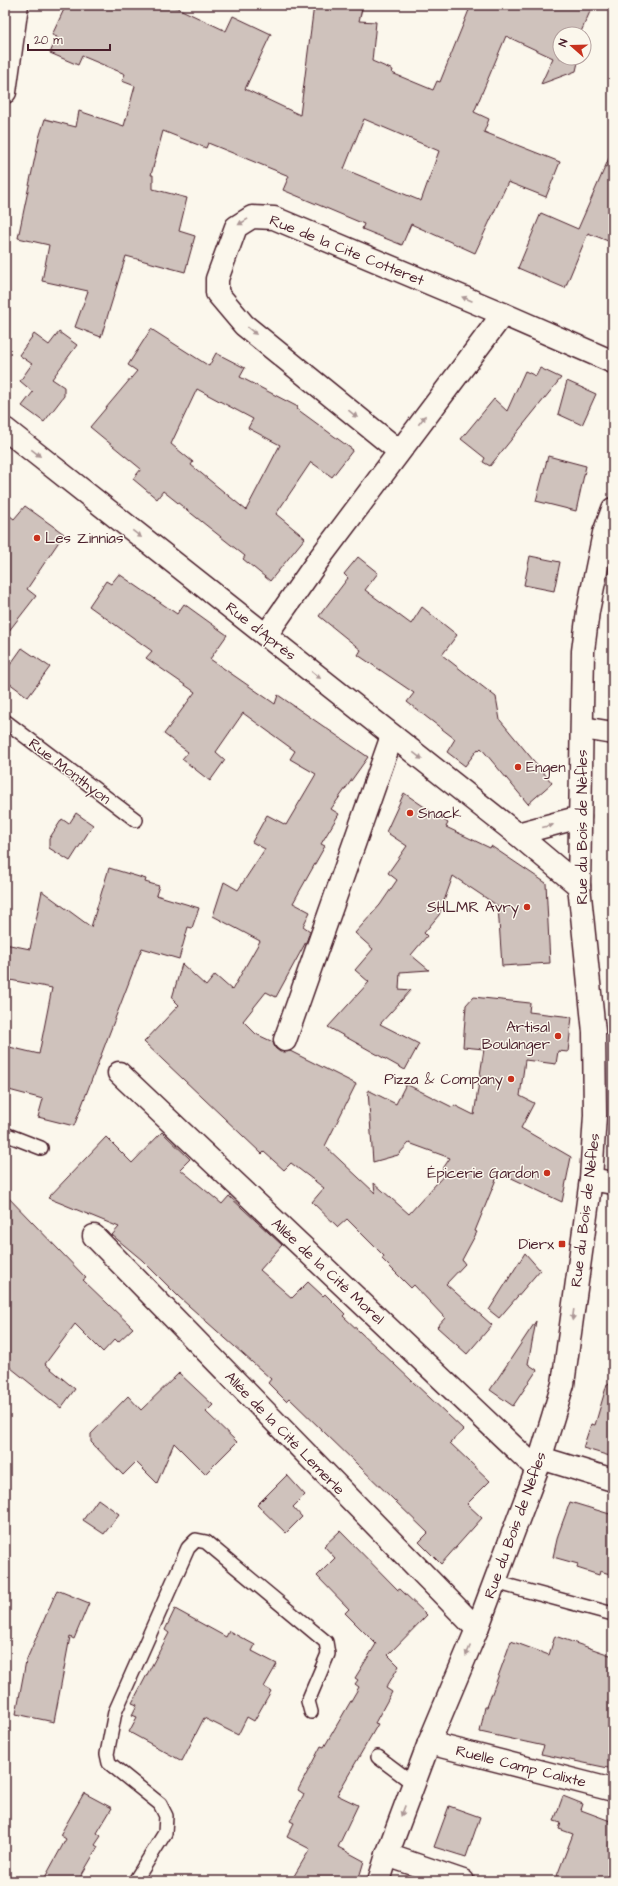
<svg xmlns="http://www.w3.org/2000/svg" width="618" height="1886" viewBox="0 0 618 1886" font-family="'Architects Daughter',sans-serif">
<rect width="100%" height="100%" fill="#fbf7ec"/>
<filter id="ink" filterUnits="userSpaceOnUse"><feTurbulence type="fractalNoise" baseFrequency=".025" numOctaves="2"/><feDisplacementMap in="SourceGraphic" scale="8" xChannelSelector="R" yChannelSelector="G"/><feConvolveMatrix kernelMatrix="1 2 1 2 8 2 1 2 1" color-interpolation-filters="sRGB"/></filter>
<g filter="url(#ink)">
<g fill="#cfc2bc" stroke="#4a1f2b" fill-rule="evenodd">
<path d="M66 5H171L226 31 233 16 271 34 245 89 300 115 314 5H363L359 21 376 22 372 61 393 70 392 73 433 90 437 81 440 82 471 5H593L580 34H560V58H579L576 71 541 84 553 58 506 36 474 112 489 119 484 132 560 162 546 197 508 182 475 253 411 224 402 245 362 229 364 224 283 190 289 176 208 143 206 148 163 131 151 175H153V189L187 198 179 231 195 236 185 272 126 256 101 337 75 327 88 291 42 281 49 245 18 238 39 138 45 119 76 127 79 111 124 126 135 86 122 81 125 74 82 56 78 65 50 53 57 37 52 35ZM364 119 439 151 421 201 344 169Z"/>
<polygon points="613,149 613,243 588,233 565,288 518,268 541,213 578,229"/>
<path d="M151 329 209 366 216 353 245 368 240 377 298 407 297 409 353 450 332 477 311 462 276 514 305 538 270 581 243 559 245 556 163 491 157 499 133 479 141 469 90 427 137 371 128 365ZM197 389 253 419 248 428 280 445 246 510 191 465 193 462 171 444Z"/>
<polygon points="59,332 77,345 52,379 64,387 64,396 44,422 22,406 33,392 20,381 32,364 19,355 34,334 49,345"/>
<polygon points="540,368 561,378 490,466 483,462 485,458 461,439 494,399 507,411 525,371 536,376"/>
<polygon points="567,381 596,394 582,425 558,414"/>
<polygon points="548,456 586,466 576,511 536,501"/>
<polygon points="25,506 64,534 27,589 36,596 5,636 5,512 14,519"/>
<polygon points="530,556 560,562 554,591 524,585"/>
<polygon points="358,557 378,573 365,590 411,624 422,607 457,635 442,655 496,697 500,720 552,783 528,804 481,748 479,750 478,749 465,766 447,752 455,739 407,702 414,693 358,655 361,650 319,616 348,578 344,574"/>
<polygon points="119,574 177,614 184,604 227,635 210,659 275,704 278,695 368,757 331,809 339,814 321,844 325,846 293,903 310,912 303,926 310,931 307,940 276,997 266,992 243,1021 256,1034 273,1042 275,1048 280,1052 290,1051 356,1084 325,1146 375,1193 374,1183 409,1214 446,1173 442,1170 450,1158 409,1143 398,1155 373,1162 368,1090 396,1104 406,1084 452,1107 454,1105 474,1115 484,1049 463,1047 466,1005 473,997 530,1003 529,1012 572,1017 568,1052 558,1051 556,1064 525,1060 520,1096 534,1103 521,1128 571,1157 562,1202 499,1172 475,1231 477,1232 462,1260 465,1264 446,1284 492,1325 467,1354 437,1327 445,1318 414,1285 411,1288 382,1259 384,1256 347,1219 338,1227 312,1202 324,1188 291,1163 284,1170 264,1152 262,1154 144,1042 179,1005 172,998 182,964 206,986 215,975 232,990 260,941 213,916 224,882 238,890 265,849 252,842 267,815 286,825 316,774 290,759 295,751 243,713 216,752 225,760 210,781 182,759 188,752 164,734 195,692 146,658 152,651 89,606 106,581 111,584"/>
<polygon points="22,648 50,667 28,697 5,680 5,672"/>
<polygon points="404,793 448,823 446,827 490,848 491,846 546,883 550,963 502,966 498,906 453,876 439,915 424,933 427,936 411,955 429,970 400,972 399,989 411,990 380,1024 419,1044 405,1070 328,1027 369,982 355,970 373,949 355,933 380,905 397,880 388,873 407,846 386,832"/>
<polygon points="76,813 93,825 70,861 49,848 49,839 62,819 69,824"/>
<polygon points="109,868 146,879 145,882 159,886 156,895 199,908 192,928 188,927 179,959 142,948 74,1126 38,1117 43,1099 5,1089 5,1046 39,1054 52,988 5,979 5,944 30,949 42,891 91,927"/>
<polygon points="162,1132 190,1159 180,1169 222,1204 229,1196 282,1245 260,1270 292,1298 308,1282 323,1296 325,1294 345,1314 343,1316 464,1430 450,1443 490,1481 467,1504 482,1518 441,1564 419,1542 428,1533 289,1398 286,1401 268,1383 271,1379 180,1298 142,1260 112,1235 119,1227 48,1198 106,1137 132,1163"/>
<polygon points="5,1194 86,1278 83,1280 133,1328 118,1342 115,1339 103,1352 75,1324 45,1364 75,1389 61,1408 6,1364 9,1360 5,1357"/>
<polygon points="525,1253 540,1270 499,1318 489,1310"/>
<polygon points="536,1321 528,1364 537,1370 513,1406 490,1390"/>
<polygon points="179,1373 213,1405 206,1412 237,1442 205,1474 174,1443 157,1483 136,1462 123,1475 91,1442 91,1434 128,1396 141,1410"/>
<polygon points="607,1384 613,1385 613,1457 583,1448 591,1424 595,1425"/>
<polygon points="287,1475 305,1495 293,1507 302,1517 286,1533 257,1505"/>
<polygon points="98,1499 119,1514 104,1534 83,1520"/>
<polygon points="570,1502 613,1515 613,1575 600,1571 599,1575 577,1568 578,1564 553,1557 558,1535"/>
<polygon points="340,1531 398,1590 400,1589 427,1615 388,1655 399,1666 386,1688 392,1692 375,1723 378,1724 337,1795 358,1805 338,1847 364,1861 358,1881 291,1881 310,1849 287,1837 294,1823 290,1821 304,1794 298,1790 321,1746 324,1747 327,1742 359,1687 355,1684 358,1680 355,1678 376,1644 345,1613 349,1609 317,1576 335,1558 324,1546"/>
<polygon points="57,1590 89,1603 74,1639 70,1637 54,1722 16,1714 26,1661"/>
<polygon points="175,1609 226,1637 229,1631 255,1645 252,1651 277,1664 264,1687 271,1691 254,1721 247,1717 238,1735 204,1718 182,1761 129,1732 137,1717 132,1715 137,1705 132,1703 169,1633 165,1630"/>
<polygon points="555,1636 613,1656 613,1769 541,1754 544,1746 480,1732 485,1707 487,1707 511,1641 549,1655"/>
<polygon points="84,1793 112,1808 97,1833 101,1836 95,1845 98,1847 78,1881 43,1881 66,1839 60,1835"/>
<polygon points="563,1796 583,1804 581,1810 613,1822 613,1881 555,1881 573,1834 559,1829 561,1823 554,1821"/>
<polygon points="449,1806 480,1817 466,1857 434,1847"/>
</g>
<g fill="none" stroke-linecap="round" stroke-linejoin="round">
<g stroke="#4a1f2b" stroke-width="16">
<g id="lane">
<polyline points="5,721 136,820"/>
<polyline points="5,1134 41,1148"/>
<polyline points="495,1582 613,1614"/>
<polyline points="378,1757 414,1784"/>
<polyline points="135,1881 165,1833 166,1816 160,1804 109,1763 107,1754 115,1712 188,1548 196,1540 206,1542 326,1642 328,1654 308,1701 311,1712"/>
</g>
</g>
<g stroke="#4a1f2b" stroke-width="25">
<g id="street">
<polyline points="5,429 517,834 579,886"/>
<polyline points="399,451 244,325 217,293 217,279 236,227 252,217 274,218 503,314 613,362"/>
<polyline points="266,635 319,559 503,314"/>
<polyline points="583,728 613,733"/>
<polyline points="517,834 580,817"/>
<polyline points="285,1040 392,736"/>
<polyline points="119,1073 537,1469"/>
<polyline points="591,1179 613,1183"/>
<polyline points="94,1236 477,1629"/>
<polyline points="541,1458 613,1480"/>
<polyline points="429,1743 613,1790"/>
<polyline points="387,1855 463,1881"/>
</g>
</g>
<g stroke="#4a1f2b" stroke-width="25">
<g id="secondary">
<polyline points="5,92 17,5"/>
<polyline points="379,1881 387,1855 429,1743 477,1629 537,1469 563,1384 591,1179 595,1115 594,1032 579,886 583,651 588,611 604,533 613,509"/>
</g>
</g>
<use href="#lane" stroke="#fbf7ec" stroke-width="13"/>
<use href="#street" stroke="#fbf7ec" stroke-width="22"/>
<use href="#secondary" stroke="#fbf7ec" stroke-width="22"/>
</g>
<defs><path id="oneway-solid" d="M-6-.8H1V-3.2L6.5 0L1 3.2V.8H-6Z"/></defs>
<g fill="#ab9695">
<use href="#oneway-solid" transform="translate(243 222) rotate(149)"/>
<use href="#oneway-solid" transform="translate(467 299) rotate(-157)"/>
<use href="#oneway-solid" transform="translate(252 331) rotate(39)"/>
<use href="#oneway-solid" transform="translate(353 414) rotate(39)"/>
<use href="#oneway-solid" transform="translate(422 420) rotate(-53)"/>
<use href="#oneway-solid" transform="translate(36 453) rotate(38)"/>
<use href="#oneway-solid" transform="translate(137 534) rotate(38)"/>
<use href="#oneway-solid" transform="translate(316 675) rotate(38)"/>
<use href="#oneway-solid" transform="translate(418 756) rotate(38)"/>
<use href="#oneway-solid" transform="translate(548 826) rotate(-14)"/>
<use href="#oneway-solid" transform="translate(573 1315) rotate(98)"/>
<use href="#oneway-solid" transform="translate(468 1651) rotate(113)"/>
<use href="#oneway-solid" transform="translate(403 1811) rotate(111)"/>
</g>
</g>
<g fill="#c8321e" stroke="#fbf7ec" stroke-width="1.5">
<circle cx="37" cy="538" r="4"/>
<circle cx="518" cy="767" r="4"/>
<circle cx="410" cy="813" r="4"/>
<circle cx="527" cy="907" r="4"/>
<circle cx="558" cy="1036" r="4"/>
<circle cx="511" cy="1079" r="4"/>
<circle cx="547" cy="1173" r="4"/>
<rect x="558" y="1240" width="8" height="8" rx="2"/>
</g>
<g text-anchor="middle" stroke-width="3" stroke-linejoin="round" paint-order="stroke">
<g font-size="15" fill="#4a1f2b" stroke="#fbf7ec">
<text transform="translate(347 250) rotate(22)" y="5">Rue de la Cite Cotteret</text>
<text transform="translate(261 631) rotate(38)" y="5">Rue d'Après</text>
<text transform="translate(70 771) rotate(37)" y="5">Rue Monthyon</text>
<text transform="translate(582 827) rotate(-90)" y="5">Rue du Bois de Nèfles</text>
<text transform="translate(585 1210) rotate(-83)" y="5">Rue du Bois de Nèfles</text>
<text transform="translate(328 1271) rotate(43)" y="5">Allée de la Cité Morel</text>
<text transform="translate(285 1433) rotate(46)" y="5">Allée de la Cité Lemerle</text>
<text transform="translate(515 1525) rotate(-70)" y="5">Rue du Bois de Nèfles</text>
<text transform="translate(521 1766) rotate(14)" y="5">Ruelle Camp Calixte</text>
</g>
<g font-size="15" fill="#4a1f2b" stroke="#fbf7ec" text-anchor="end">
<text x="45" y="543" text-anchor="start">Les Zinnias</text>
<text x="526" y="772" text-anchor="start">Engen</text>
<text x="418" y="818" text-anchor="start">Snack</text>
<text x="519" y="912">SHLMR Avry</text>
<text x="550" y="1032">Artisal<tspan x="550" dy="17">Boulanger</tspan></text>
<text x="503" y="1084">Pizza &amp; Company</text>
<text x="539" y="1178">Épicerie Gardon</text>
<text x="554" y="1249">Dierx</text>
</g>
</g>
<rect width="618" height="1886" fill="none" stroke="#fbf7ec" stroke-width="20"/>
<rect x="10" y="10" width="598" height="1866" fill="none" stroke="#4a1f2b" stroke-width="1.5" filter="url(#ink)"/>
<g transform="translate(572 46) rotate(290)"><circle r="19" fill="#fbf7ec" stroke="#b4a19f"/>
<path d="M0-3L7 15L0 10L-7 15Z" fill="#c8321e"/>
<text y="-6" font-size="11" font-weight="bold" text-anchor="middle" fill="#4a1f2b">N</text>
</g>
<path d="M28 44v6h82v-6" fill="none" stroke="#4a1f2b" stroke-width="2"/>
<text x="34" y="44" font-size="12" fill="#4a1f2b" stroke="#fbf7ec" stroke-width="3" paint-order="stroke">20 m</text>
</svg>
